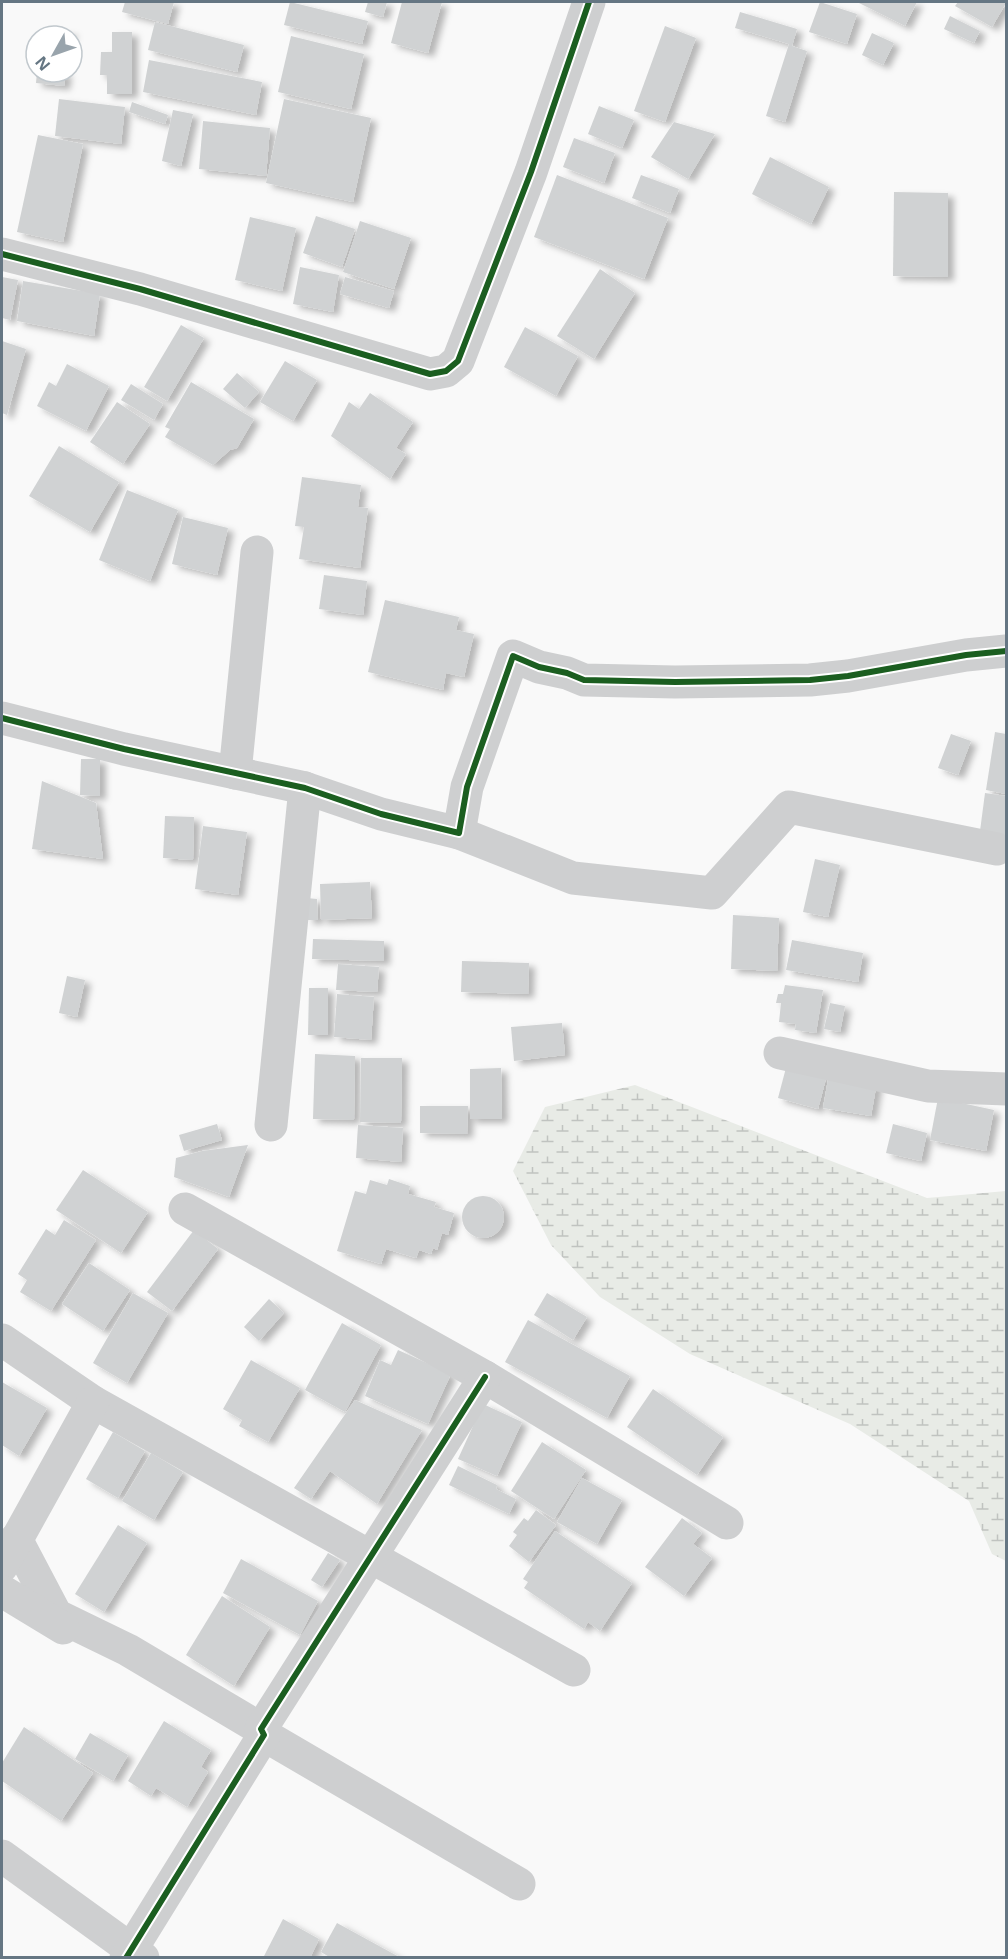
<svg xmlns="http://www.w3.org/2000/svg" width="1008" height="1959" viewBox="0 0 1008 1959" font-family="'Open Sans',sans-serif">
<defs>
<pattern id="wetland-marsh" width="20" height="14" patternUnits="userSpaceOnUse" patternTransform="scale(1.5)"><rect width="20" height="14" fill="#e8ebe6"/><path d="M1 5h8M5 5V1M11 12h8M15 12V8" fill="none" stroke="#c0c3c0"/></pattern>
<filter id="shadow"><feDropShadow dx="6" dy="4" stdDeviation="3" flood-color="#0004"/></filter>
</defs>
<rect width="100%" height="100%" fill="#f9f9f9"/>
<polygon fill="url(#wetland-marsh)" points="635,1085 927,1198 1006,1191 1006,1561 992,1554 969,1501 850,1424 690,1354 600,1297 551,1245 513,1171 545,1107"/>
<g fill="#d0d2d3" filter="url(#shadow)">
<polygon points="125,2 174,2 168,24 122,12"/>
<polygon points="290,2 368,21 362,44 284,25"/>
<polygon points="368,2 387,2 383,17 365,12"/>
<polygon points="402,2 442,2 428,53 391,43"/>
<polygon points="820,2 857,14 847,44 809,32"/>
<polygon points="857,2 917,2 905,26"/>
<polygon points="958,2 1006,2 1006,3 992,27 955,6"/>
<polygon points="740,12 797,29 792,46 807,51 785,122 766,116 789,44 735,28"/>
<polygon points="950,16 980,31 974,43 944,29"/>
<polygon points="155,22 244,45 237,72 148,50"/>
<polygon points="665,26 696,38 665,122 634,111"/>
<polygon points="42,28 72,32 71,36 41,36"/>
<polygon points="112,32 132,32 132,94 107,94 107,75 100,75 101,52 112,52"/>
<polygon points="872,33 894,43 883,65 862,55"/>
<polygon points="291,36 364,54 351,109 278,92"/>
<polygon points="149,60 262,82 256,115 143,92"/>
<polygon points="37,72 66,72 64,86 36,83"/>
<polygon points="59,99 125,107 121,144 55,136"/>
<polygon points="284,99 371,118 353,202 266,183"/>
<polygon points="132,102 168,115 165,124 129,112"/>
<polygon points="599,106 634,120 622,148 588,134"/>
<polygon points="173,110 193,114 181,166 162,161"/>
<polygon points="203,121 270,128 266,176 199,169"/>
<polygon points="674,122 715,134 688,179 651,157"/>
<polygon points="38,135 83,144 63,242 17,232"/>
<polygon points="574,138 615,153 604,183 563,167"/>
<polygon points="770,157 829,187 811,224 752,194"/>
<polygon points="557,175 668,218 644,279 534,237"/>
<polygon points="641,175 679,189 670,213 632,198"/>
<polygon points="894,192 948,193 948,277 893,276"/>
<polygon points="316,216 355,229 342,267 303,253"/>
<polygon points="250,217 296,228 282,291 235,280"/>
<polygon points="360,221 411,238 394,289 343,272"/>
<polygon points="300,267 339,275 333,312 293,304"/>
<polygon points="600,269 635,293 594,359 557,336"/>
<polygon points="2,277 18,280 10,320 2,318"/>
<polygon points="345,277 394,291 389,308 340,294"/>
<polygon points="23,281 100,294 94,336 17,321"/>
<polygon points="181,325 204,338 167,401 144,387"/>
<polygon points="525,327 578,356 556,396 504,367"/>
<polygon points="2,341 26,349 7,415 2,413"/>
<polygon points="285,361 317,380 293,421 260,402"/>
<polygon points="67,364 109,386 86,431 37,406 49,382 56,386"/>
<polygon points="237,373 259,392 245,408 223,389"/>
<polygon points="191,382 254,419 237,448 230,450 213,465 165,437 170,429 165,427"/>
<polygon points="131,384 163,404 154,420 121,400"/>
<polygon points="370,393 413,422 396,448 406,454 390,479 331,436 349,402 359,409"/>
<polygon points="117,402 150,424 123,464 90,442"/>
<polygon points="59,446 119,482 90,532 29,496"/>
<polygon points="302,477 361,485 358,507 368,508 360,568 299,559 304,527 295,526"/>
<polygon points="127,490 178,510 150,581 99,560"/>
<polygon points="183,517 228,528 217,575 172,564"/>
<polygon points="324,575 367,581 363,615 319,609"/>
<polygon points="385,600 459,617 456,630 474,634 464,677 446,673 443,690 368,672"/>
<polygon points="995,732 1006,734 1006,794 986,790"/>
<polygon points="951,734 971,741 958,775 938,768"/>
<polygon points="81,759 100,759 100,796 80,795"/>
<polygon points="42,781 96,803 103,859 32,849"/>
<polygon points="985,793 1006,796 1006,835 980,831"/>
<polygon points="165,816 194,817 193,860 163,858"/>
<polygon points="203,826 247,832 238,895 195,889"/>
<polygon points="815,859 840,865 828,917 803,912"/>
<polygon points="370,882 372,918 321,920 320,884"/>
<polygon points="307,898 317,899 318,920 307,920"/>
<polygon points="733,915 779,918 777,971 731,969"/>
<polygon points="313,939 384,941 384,961 312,959"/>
<polygon points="792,940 863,953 858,982 786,970"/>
<polygon points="462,961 529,963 528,994 461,992"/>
<polygon points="338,964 379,967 377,992 336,990"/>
<polygon points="67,976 85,980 77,1017 59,1013"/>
<polygon points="785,985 823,990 816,1033 795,1030 796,1024 779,1022 781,1003 776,1003 778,994 783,994"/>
<polygon points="309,988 328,988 328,1035 308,1035"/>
<polygon points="337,994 374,997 371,1040 334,1037"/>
<polygon points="830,1003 845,1006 840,1032 824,1029"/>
<polygon points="562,1023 565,1055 514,1061 511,1027"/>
<polygon points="315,1054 355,1056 354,1120 313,1119"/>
<polygon points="361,1058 402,1058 401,1123 360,1122"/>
<polygon points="787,1064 827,1075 818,1109 778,1098"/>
<polygon points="501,1068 502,1119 470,1119 470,1069"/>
<polygon points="829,1074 877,1082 871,1116 823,1108"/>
<polygon points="938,1098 994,1110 986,1151 930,1140"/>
<polygon points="420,1106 468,1106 467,1134 420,1133"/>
<polygon points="217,1124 222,1140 184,1151 179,1135"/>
<polygon points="893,1124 927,1133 921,1161 886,1153"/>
<polygon points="358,1125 403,1128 401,1162 356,1158"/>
<polygon points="248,1145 229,1197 174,1177 176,1158 202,1151"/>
<polygon points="83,1170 148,1212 121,1253 56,1210"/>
<polygon points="389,1179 410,1186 408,1194 436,1202 434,1207 454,1213 448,1235 442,1233 437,1250 433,1248 431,1254 419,1250 416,1258 386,1249 381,1264 337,1251 355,1191 366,1194 370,1180 387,1185"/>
<circle cx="483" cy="1217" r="21"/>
<polygon points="64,1220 96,1240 51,1311 20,1292 27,1280 18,1274 46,1229 55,1235"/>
<polygon points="194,1230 218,1249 172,1311 147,1292"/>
<polygon points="89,1263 130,1290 103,1331 62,1304"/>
<polygon points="133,1293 168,1313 127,1383 93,1363"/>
<polygon points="547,1293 587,1317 573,1340 534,1315"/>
<polygon points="269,1299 284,1313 259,1341 244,1327"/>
<polygon points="528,1320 630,1376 607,1418 505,1362"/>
<polygon points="342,1323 381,1345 345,1412 305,1390"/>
<polygon points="398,1350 451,1374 428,1424 365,1396 380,1360 391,1365"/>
<polygon points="251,1360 300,1388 268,1442 239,1426 242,1420 223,1409"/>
<polygon points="2,1382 47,1408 19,1456 2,1445"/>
<polygon points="653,1389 723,1437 697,1475 627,1427"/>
<polygon points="355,1400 422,1430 377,1504 330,1471 311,1499 294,1488"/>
<polygon points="483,1404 522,1422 497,1476 458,1459"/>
<polygon points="113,1432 145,1451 118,1498 86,1479"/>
<polygon points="542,1442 586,1470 554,1519 511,1491"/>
<polygon points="151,1453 183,1472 154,1520 122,1501"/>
<polygon points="458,1466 497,1485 496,1489 516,1499 509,1514 449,1485"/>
<polygon points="582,1478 622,1500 597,1544 557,1522"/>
<polygon points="536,1510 556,1525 529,1562 509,1546 517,1535 513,1532 524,1518 528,1521"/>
<polygon points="682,1518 702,1533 693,1544 712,1558 684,1596 645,1567"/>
<polygon points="118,1525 147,1543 104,1612 75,1594"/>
<polygon points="555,1531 632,1583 600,1631 588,1622 584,1629 524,1588 528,1582 523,1579"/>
<polygon points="328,1553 340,1560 322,1587 311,1580"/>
<polygon points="241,1559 318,1601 300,1635 223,1593"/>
<polygon points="222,1596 270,1627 234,1686 186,1655"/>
<polygon points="164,1721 211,1750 201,1767 208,1772 187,1807 156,1788 151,1796 128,1781"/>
<polygon points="24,1727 93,1773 61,1821 2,1781 2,1763"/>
<polygon points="90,1733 128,1755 113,1781 75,1759"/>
<polygon points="283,1919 319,1939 310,1958 263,1958"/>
<polygon points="337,1923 401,1958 331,1958 321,1952"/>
</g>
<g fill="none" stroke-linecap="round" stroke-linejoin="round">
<g stroke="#cecfd0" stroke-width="33">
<polyline points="2,254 140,289 430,374 446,371 458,361 531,172 589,2"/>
<polyline points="2,718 124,749 305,788 381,814 459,833 467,787 513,656 539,667 567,673 584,680 675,682 810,680 848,676 966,655 1006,651"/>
<polyline points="235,773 257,552"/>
<polyline points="459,833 573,878 712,893 789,807 997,849"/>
<polyline points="780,1053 928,1086 1006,1089"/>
<polyline points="271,1125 305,788"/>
<polyline points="185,1209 485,1377 727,1523"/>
<polyline points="2,1340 93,1402 574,1670"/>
<polyline points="16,1539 56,1615 128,1650 261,1729"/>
<polyline points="2,1566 93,1402"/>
<polyline points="2,1591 63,1628"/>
<polyline points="264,1735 519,1884"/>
<polyline points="2,1856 143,1958"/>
<polyline points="126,1958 264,1735 261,1729 485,1377"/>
</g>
<g stroke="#fff" stroke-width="10">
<g id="cycleway">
<polyline points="2,254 140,289 430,374 446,371 458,361 531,172 589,2"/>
<polyline points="2,718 124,749 305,788 381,814 459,833 467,787 513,656 539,667 567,673 584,680 675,682 810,680 848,676 966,655 1006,651"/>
<polyline points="126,1958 264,1735 261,1729 485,1377"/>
</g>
</g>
<use href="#cycleway" stroke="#1b5e20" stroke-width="6"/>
</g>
<rect width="1008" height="1959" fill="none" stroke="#657683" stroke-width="6"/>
<g transform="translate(54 54) rotate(230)"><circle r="28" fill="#ffffff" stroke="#c1c8cd" stroke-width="1.5"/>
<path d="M0-4.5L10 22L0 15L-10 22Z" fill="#99a4ac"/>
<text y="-9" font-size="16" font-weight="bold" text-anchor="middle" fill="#657683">N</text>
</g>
</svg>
